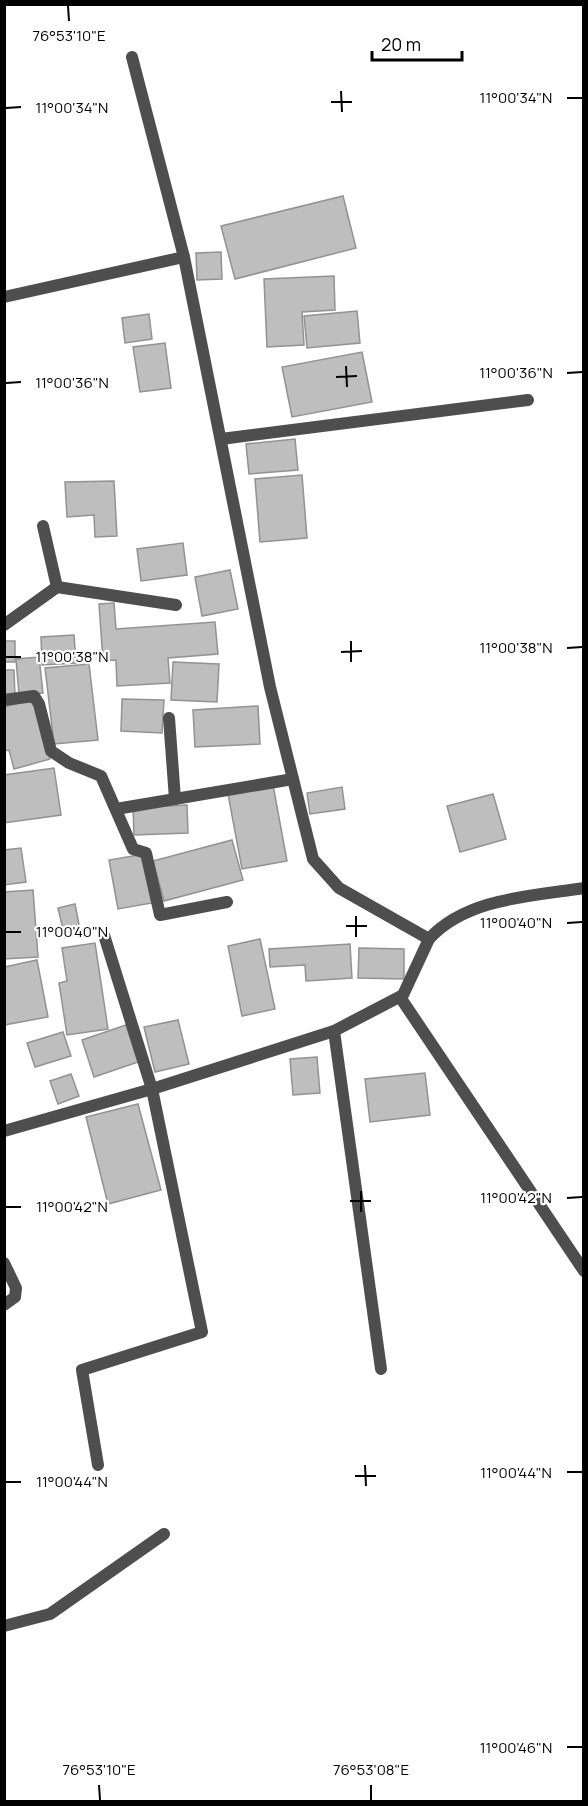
<svg xmlns="http://www.w3.org/2000/svg" width="588" height="1806" viewBox="0 0 588 1806" font-family="Manrope,sans-serif">
<rect width="100%" height="100%" fill="#fff"/>
<g fill="#bebebe" stroke="#929292" stroke-width="1.5">
<polygon points="343,196 356,248 235,279 221,226"/>
<polygon points="221,252 222,279 197,280 196,253"/>
<polygon points="334,276 335,310 302,312 304,345 267,347 264,279"/>
<polygon points="357,311 360,343 307,348 304,316"/>
<polygon points="149,314 152,339 125,343 122,318"/>
<polygon points="165,343 171,388 140,392 133,347"/>
<polygon points="362,352 372,402 292,417 282,367"/>
<polygon points="295,439 298,470 249,474 246,444"/>
<polygon points="302,475 307,538 260,542 255,479"/>
<polygon points="114,481 117,536 95,537 94,515 67,517 65,482"/>
<polygon points="183,543 187,575 141,581 137,549"/>
<polygon points="230,570 238,609 202,616 195,577"/>
<polygon points="114,603 116,629 215,622 218,654 168,658 170,683 117,686 116,660 103,661 99,604"/>
<polygon points="74,635 76,663 42,665 41,637"/>
<rect x="4" y="641" width="11" height="21"/>
<polygon points="39,657 43,693 19,695 16,659"/>
<polygon points="173,662 219,664 217,702 171,700"/>
<polygon points="89,664 98,740 54,744 45,668"/>
<polygon points="4,670 14,670 15,696 4,696"/>
<polygon points="33,699 50,759 14,769 9,750 4,751 4,707"/>
<polygon points="122,699 164,700 162,733 121,731"/>
<polygon points="258,706 260,744 195,747 193,710"/>
<polygon points="54,768 61,815 4,823 4,775"/>
<polygon points="273,785 287,861 242,869 228,794"/>
<polygon points="342,787 345,809 310,814 307,793"/>
<polygon points="493,794 506,839 460,852 447,806"/>
<polygon points="187,805 188,833 134,835 133,808"/>
<polygon points="232,840 243,880 164,901 153,861"/>
<polygon points="21,848 26,882 4,885 4,850"/>
<polygon points="144,854 152,903 118,909 109,860"/>
<polygon points="33,890 38,957 4,959 4,892"/>
<polygon points="75,904 81,935 65,938 58,908"/>
<polygon points="260,939 275,1009 242,1016 228,946"/>
<polygon points="95,943 108,1029 67,1035 59,983 67,981 62,948"/>
<polygon points="350,944 352,978 306,981 305,965 270,967 269,949"/>
<polygon points="359,948 404,949 404,979 358,978"/>
<polygon points="37,960 48,1017 4,1025 4,967"/>
<polygon points="178,1020 189,1064 155,1072 144,1027"/>
<polygon points="126,1025 138,1062 94,1077 82,1040"/>
<polygon points="63,1032 71,1056 35,1067 27,1043"/>
<polygon points="317,1057 320,1093 293,1095 290,1059"/>
<polygon points="425,1073 430,1115 370,1122 365,1079"/>
<polygon points="71,1074 79,1096 58,1104 50,1081"/>
<polygon points="138,1104 161,1190 108,1204 86,1117"/>
</g>
<g fill="none" stroke-linecap="round" stroke-linejoin="round">
<g stroke="#4e4e4e" stroke-width="12">
<polyline points="4,297 184,257"/>
<polyline points="221,439 528,400"/>
<polyline points="43,526 57,587 176,605"/>
<polyline points="4,625 57,587"/>
<polyline points="4,700 34,696 39,704 51,751 69,763 101,776 133,849 146,853 160,915 227,902"/>
<polyline points="169,718 175,799"/>
<polyline points="116,809 293,779"/>
<path d="M429 939C466 898 532 896 584 888"/>
<polyline points="400,997 584,1271"/>
<polyline points="334,1031 381,1369"/>
<polyline points="4,1131 152,1089 334,1031 403,995 429,939 339,888 313,859 270,687 184,257 132,57"/>
<polyline points="4,1263 16,1288 15,1297 4,1305"/>
<polyline points="98,1465 82,1370 202,1332 152,1089 104,935"/>
<polyline points="4,1626 50,1614 164,1534"/>
</g>
</g>
<path fill="none" stroke="#000" stroke-width="2" d="M68 6 69 21M341 91 342 112M567 98H582M331 102H352M6 108 21 107M346 366 347 387M567 373 582 372M336 377 357 376M6 383 21 382M351 641V662M567 648 582 647M341 652 362 651M6 657H21M356 916V937M567 923 582 922M346 926H367M6 932H21M361 1191V1212M567 1198 582 1197M350 1201H371M6 1207H21M365 1465 366 1486M567 1472H582M355 1476H376M6 1482H21M567 1747H582M99 1785 100 1800M371 1785V1800"/>
<g font-size="15" text-anchor="middle" fill="#000" stroke="#fff" stroke-width="4.5" stroke-linejoin="round" paint-order="stroke">
<text x="69" y="41">76°53'10"E</text>
<text x="516" y="103">11°00'34"N</text>
<text x="72" y="113">11°00'34"N</text>
<text x="516" y="378">11°00'36"N</text>
<text x="72" y="388">11°00'36"N</text>
<text x="516" y="653">11°00'38"N</text>
<text x="72" y="662">11°00'38"N</text>
<text x="516" y="928">11°00'40"N</text>
<text x="72" y="937">11°00'40"N</text>
<text x="516" y="1203">11°00'42"N</text>
<text x="72" y="1212">11°00'42"N</text>
<text x="516" y="1478">11°00'44"N</text>
<text x="72" y="1487">11°00'44"N</text>
<text x="516" y="1753">11°00'46"N</text>
<text x="99" y="1775">76°53'10"E</text>
<text x="371" y="1775">76°53'08"E</text>
</g>
<rect width="588" height="1806" fill="none" stroke="#000000" stroke-width="12"/>
<path d="M372 51v9h90v-9" fill="none" stroke="#000000" stroke-width="3"/>
<text x="381" y="51" font-size="18" fill="#000000" stroke="#ffffff" stroke-width="4.5" paint-order="stroke">20 m</text>
</svg>
